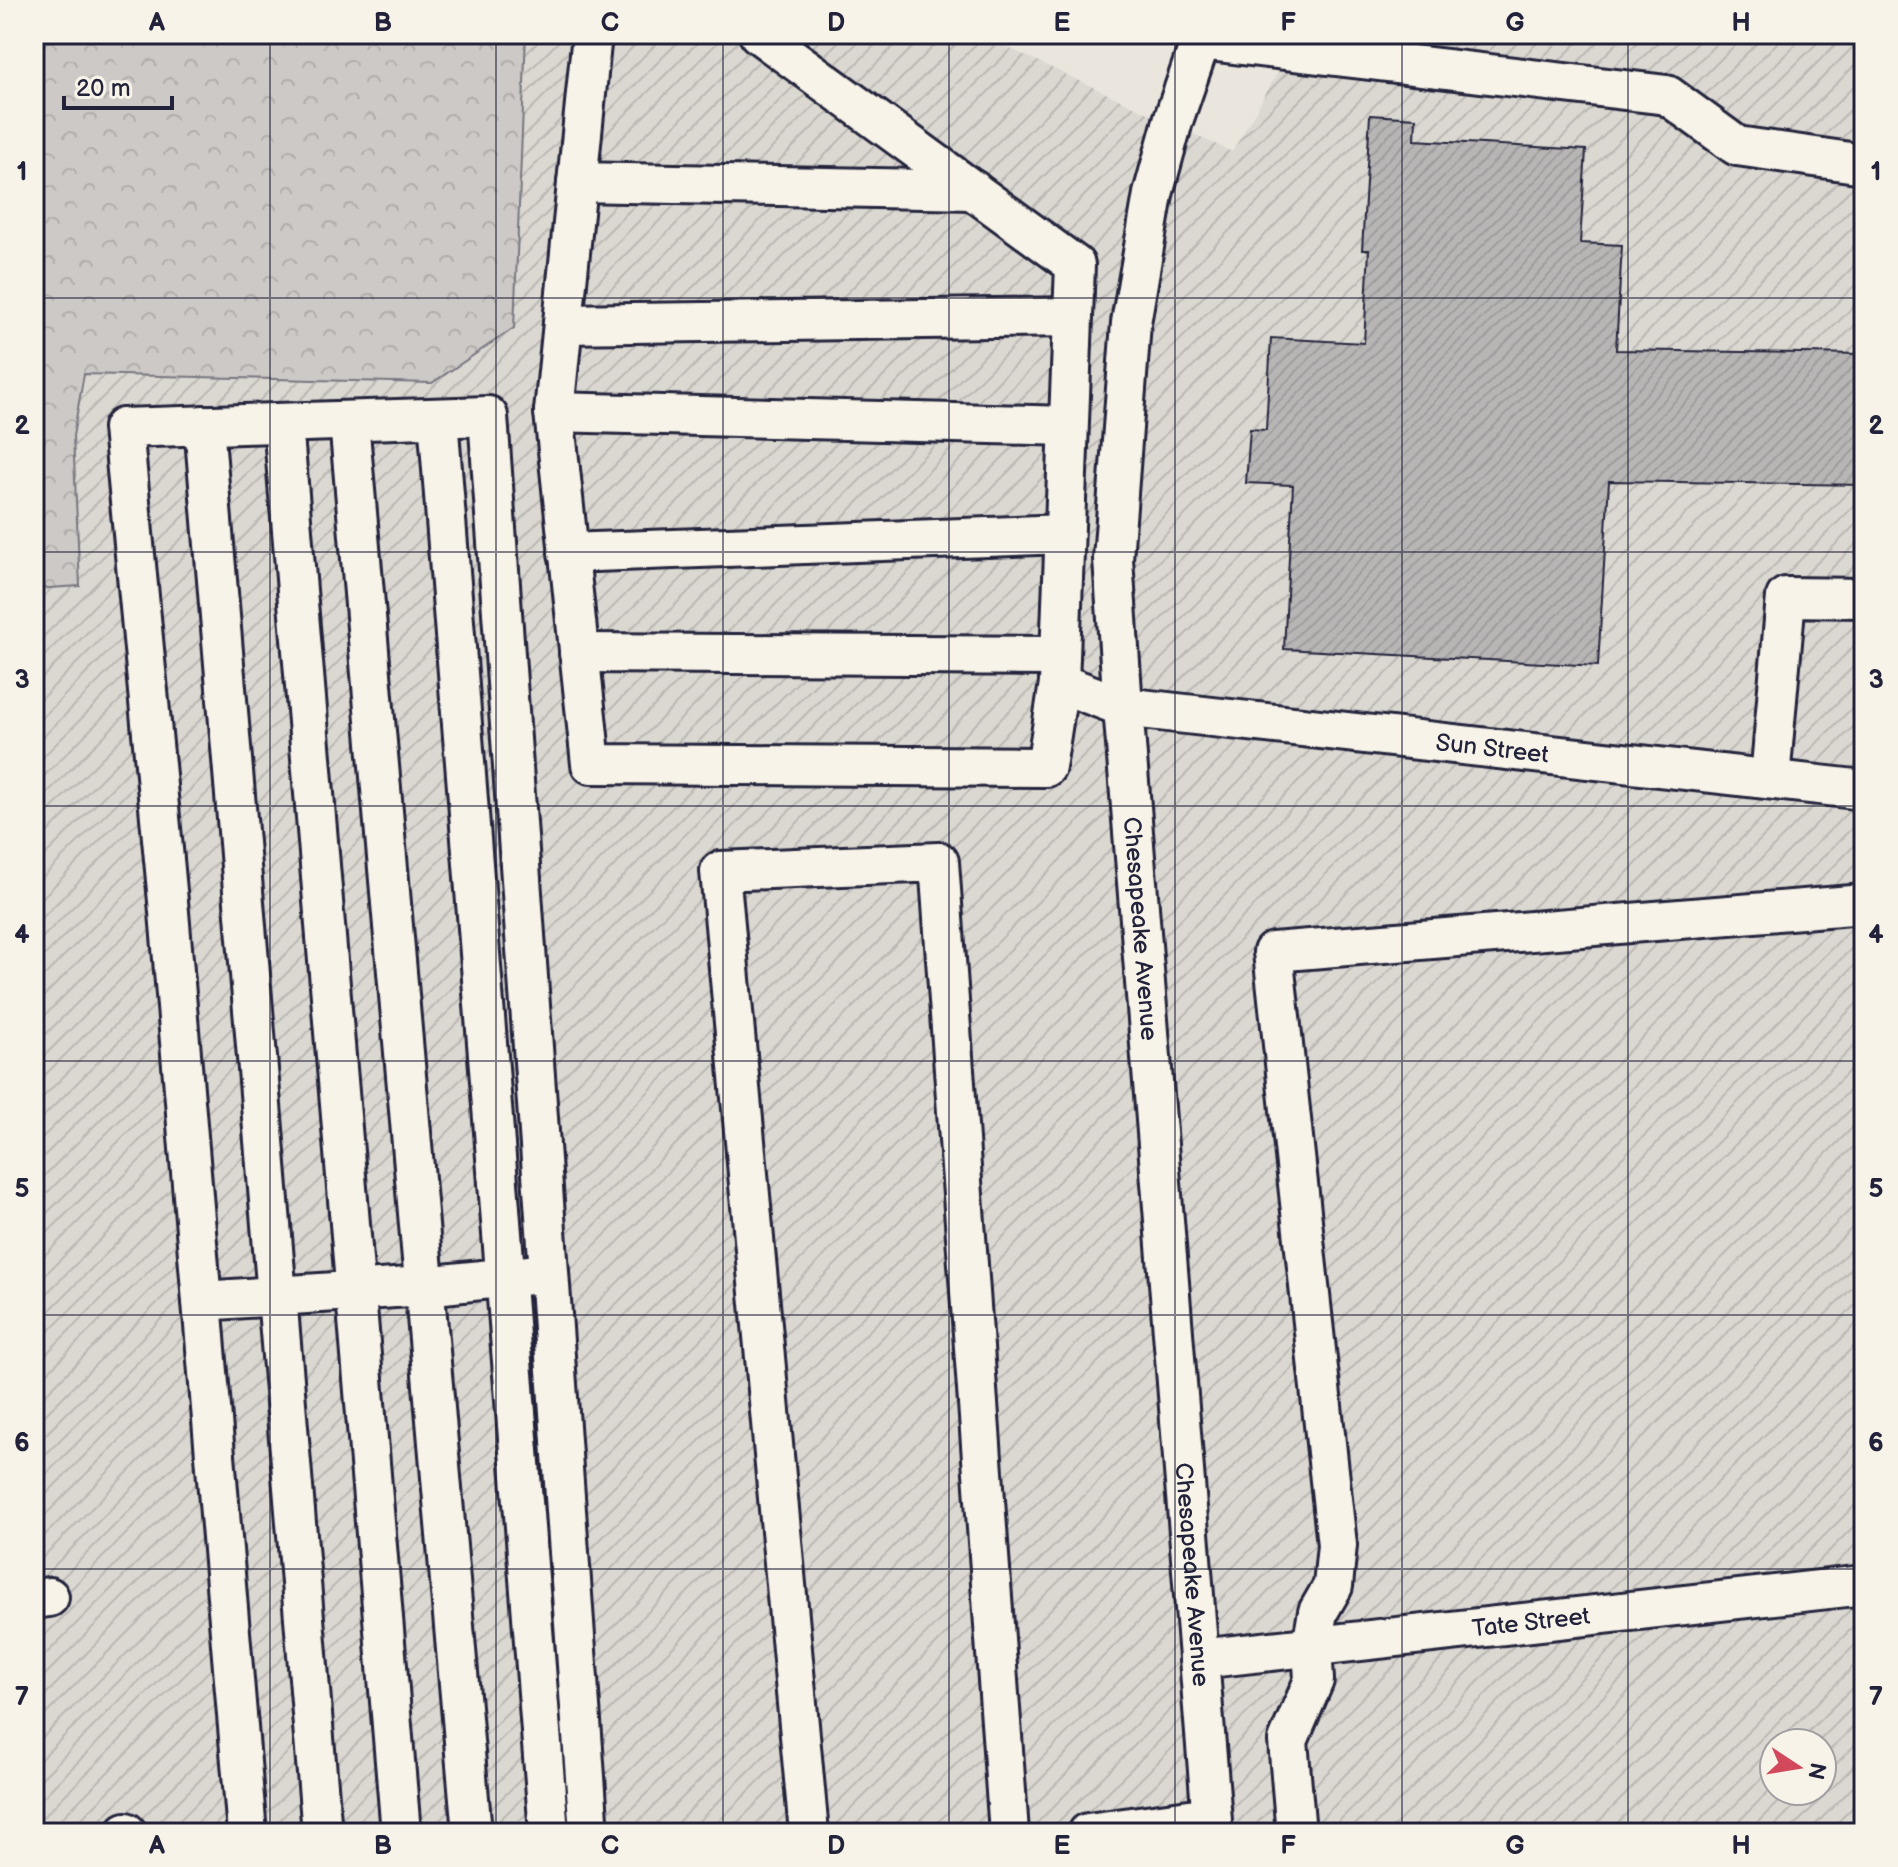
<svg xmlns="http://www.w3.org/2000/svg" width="1898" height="1867" viewBox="0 0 1898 1867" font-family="'Balsamiq Sans',sans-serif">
<defs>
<pattern id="industrial-furrows" width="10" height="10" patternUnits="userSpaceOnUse" patternTransform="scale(2)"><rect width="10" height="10" fill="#dbd8d2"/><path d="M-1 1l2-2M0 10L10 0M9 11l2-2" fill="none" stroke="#bcb9b5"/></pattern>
<pattern id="forest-crowns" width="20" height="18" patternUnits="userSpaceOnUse" patternTransform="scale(2)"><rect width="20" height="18" fill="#cdc9c6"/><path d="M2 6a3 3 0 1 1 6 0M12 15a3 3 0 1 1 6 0" fill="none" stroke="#b0acab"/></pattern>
<pattern id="building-hatch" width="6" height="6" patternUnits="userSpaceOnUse" patternTransform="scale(2)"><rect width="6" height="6" fill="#b8b6b5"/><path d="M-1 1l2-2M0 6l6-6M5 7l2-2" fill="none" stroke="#9e9c9d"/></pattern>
</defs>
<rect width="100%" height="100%" fill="#eae6de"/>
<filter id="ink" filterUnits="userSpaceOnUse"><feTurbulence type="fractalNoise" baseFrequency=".0125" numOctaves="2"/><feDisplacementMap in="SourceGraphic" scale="16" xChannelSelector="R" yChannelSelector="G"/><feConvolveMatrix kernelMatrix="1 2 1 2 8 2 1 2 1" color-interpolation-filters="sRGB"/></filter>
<g filter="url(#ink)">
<path fill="url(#industrial-furrows)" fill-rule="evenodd" d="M34 34H979L1232 152 1300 34H1864V1833H34ZM1774 1743H1822V1791H1774Z"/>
<polygon fill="url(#forest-crowns)" stroke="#787680" stroke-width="2" points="34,34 526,34 514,328 432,383 84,374 73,436 80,586 34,589"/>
<polygon fill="url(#building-hatch)" stroke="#22223b" stroke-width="2" points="1370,115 1416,118 1415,140 1586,150 1580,243 1622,245 1616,350 1864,354 1864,485 1609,481 1598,666 1284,649 1293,485 1246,483 1250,429 1266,430 1271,338 1364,343 1369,250 1362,250"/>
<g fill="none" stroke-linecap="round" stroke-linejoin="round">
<g stroke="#22223b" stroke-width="44">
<g id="minor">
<polyline points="592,34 554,412 591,764 1046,767 1059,683 1075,265 759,34"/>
<path id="s1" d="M1203 34 1173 121 1153 194 1131 323 1113 559 1123 707 1213 1833"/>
<polyline points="1200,40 1667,95 1737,146 1864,164"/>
<polyline points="577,182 973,190"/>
<polyline points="563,324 1072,317"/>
<polyline points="554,412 1068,426"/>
<polyline points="438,418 549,1833"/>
<polyline points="349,421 472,1833"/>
<polyline points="283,423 401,1833"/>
<polyline points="204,425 322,1833"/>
<polyline points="568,553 1064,534"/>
<polyline points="579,653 1060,656"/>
<path id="s2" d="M1059 683 1123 707 1864 790"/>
<polyline points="1770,779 1786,597 1864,598"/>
<polyline points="202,1301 424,1286 530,1275"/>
<polyline points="34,1599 49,1597"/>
<path id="s3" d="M1199 1659 1864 1585"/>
<polyline points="126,1832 127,1833"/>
<polyline points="247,1833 169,912 123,428 488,416 589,1833"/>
<polyline points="809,1833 720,871 939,862 1009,1833"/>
<polyline points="1088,1833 1211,1816"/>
<polyline points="1296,1833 1288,1741 1314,1680 1312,1646 1318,1612 1333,1586 1337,1545 1273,952 1864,904"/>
</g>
</g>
<use href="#minor" stroke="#f7f3e8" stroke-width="38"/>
</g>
</g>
<path fill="none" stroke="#22223b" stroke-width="2" stroke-opacity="0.55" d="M270 34V1833M496 34V1833M723 34V1833M949 34V1833M1175 34V1833M1402 34V1833M1628 34V1833M34 298H1864M34 552H1864M34 806H1864M34 1061H1864M34 1315H1864M34 1569H1864"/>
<g text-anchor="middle" stroke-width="7" stroke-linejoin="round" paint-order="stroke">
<g font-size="24" fill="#22223b" stroke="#f7f3e8">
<text dy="8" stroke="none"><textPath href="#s2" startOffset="440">Sun Street</textPath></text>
<text dy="8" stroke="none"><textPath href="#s1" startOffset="906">Chesapeake Avenue</textPath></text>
<text dy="8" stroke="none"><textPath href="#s1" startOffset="1554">Chesapeake Avenue</textPath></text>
<text dy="8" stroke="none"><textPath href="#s3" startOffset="334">Tate Street</textPath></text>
</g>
</g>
<rect width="1898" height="1867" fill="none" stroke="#f7f3e8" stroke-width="88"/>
<g transform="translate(1798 1767) rotate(102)"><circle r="38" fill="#f7f3e8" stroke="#a29fa3" stroke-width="2"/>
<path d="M0-6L14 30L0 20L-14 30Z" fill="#d1495b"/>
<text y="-12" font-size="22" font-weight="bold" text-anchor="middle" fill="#22223b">N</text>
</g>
<path d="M64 96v12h108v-12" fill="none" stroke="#22223b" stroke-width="4"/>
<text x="76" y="96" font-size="24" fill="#22223b" stroke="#f7f3e8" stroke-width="6" paint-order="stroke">20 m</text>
<rect x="44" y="44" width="1810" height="1779" fill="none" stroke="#22223b" stroke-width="3"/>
<g font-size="26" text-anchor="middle" font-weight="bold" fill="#22223b">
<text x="157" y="31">A</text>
<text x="383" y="31">B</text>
<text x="610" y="31">C</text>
<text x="836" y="31">D</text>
<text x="1062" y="31">E</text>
<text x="1288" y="31">F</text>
<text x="1515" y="31">G</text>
<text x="1741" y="31">H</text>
<text x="22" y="180">1</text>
<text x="1876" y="180">1</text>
<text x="22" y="434">2</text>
<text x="1876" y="434">2</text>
<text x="22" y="688">3</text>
<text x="1876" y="688">3</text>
<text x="22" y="943">4</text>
<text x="1876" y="943">4</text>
<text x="22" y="1197">5</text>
<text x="1876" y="1197">5</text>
<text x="22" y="1451">6</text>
<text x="1876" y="1451">6</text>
<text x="22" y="1705">7</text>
<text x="1876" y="1705">7</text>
<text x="157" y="1854">A</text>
<text x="383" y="1854">B</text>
<text x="610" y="1854">C</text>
<text x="836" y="1854">D</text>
<text x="1062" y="1854">E</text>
<text x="1288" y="1854">F</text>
<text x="1515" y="1854">G</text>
<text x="1741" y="1854">H</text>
</g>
</svg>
